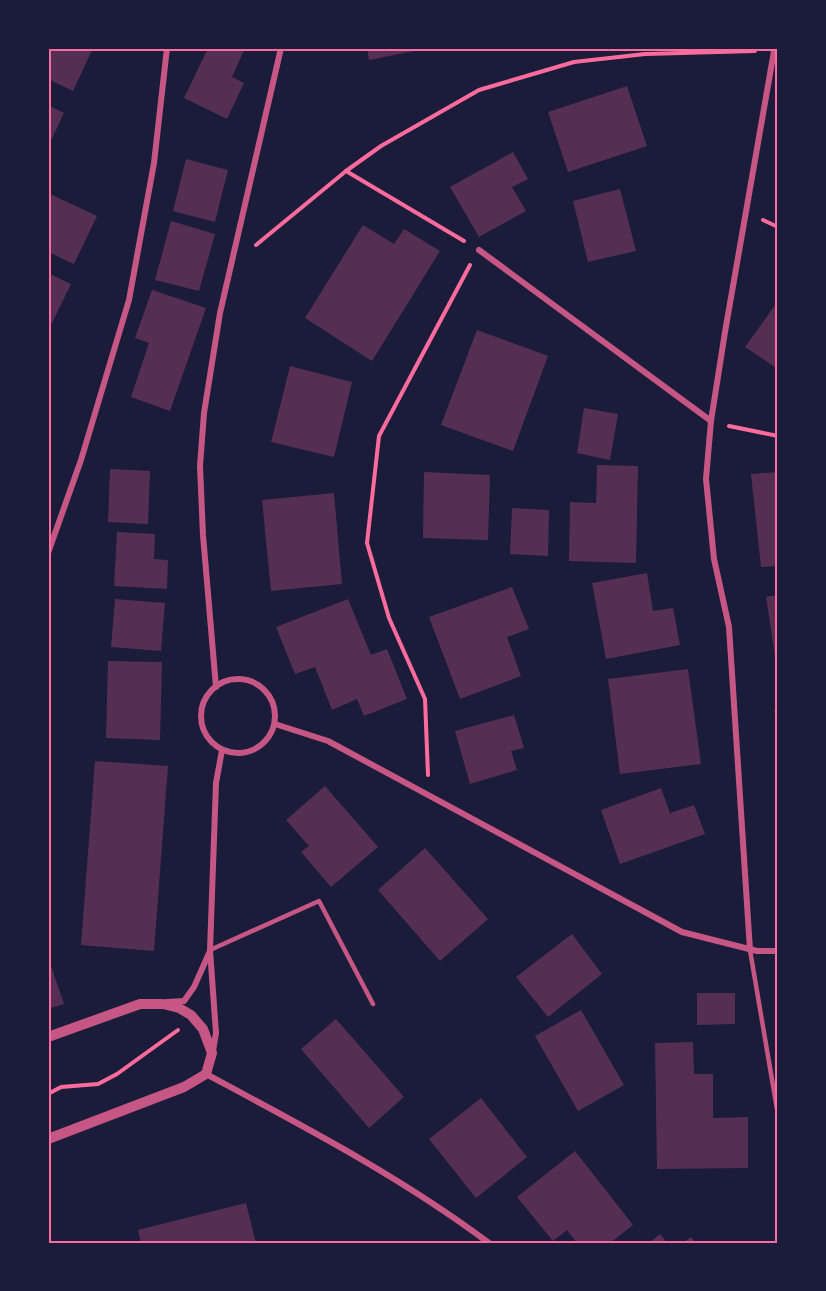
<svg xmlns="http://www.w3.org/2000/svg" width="826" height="1291" viewBox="0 0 826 1291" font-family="Figtree,sans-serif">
<rect width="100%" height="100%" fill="#1b1b3a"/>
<g fill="#542f53">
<polygon points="48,48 93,48 73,91 48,79"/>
<polygon points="208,48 245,48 232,77 244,83 227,119 184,98"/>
<polygon points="367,48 424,48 424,49 369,60"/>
<polygon points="627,86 647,146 568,172 548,112"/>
<polygon points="48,105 64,113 48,147"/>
<polygon points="513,152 528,179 512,187 526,211 479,237 450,187"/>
<polygon points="186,159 228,170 215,222 173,211"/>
<polygon points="620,189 636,251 588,262 573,201"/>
<polygon points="48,193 97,216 74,264 48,252"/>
<polygon points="171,221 215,234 199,291 155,280"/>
<polygon points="363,225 394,244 404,229 440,251 372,361 305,318"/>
<polygon points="48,273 71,284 50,327 48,326"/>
<polygon points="152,290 206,308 170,411 131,397 149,343 135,338"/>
<polygon points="778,301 778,369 745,347"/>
<polygon points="477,330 548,356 513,451 441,425"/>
<polygon points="290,366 352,382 334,457 271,442"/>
<polygon points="584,408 618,414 610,460 577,453"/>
<polygon points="597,465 638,466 636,563 569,561 570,502 596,503"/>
<polygon points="110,469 150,471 148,524 108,522"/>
<polygon points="424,472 490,475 488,540 423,538"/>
<polygon points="778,472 778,566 761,567 751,474"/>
<polygon points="334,493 342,584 271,591 262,500"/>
<polygon points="512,508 549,510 548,556 510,554"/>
<polygon points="117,532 155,534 154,559 168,560 167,589 114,586"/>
<polygon points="647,573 653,611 673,608 680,645 606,659 592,583"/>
<polygon points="512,587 529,629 507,637 521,676 460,699 429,617"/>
<polygon points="778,595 778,669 777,669 766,597"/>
<polygon points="115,599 165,603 161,651 111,647"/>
<polygon points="348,599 371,655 387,649 407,699 364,716 357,699 332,710 315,667 295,674 276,627"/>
<polygon points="108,661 162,662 160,740 106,738"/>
<polygon points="688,669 701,764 620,774 608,679"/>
<polygon points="778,709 778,724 777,724 774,710"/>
<polygon points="514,715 524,748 511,751 517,770 470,784 455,731"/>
<polygon points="95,761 168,766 154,951 81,945"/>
<polygon points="325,786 378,847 331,887 301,852 309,846 286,820"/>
<polygon points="661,788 670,813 694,805 705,834 620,864 601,810"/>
<polygon points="425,848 488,919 440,961 378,890"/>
<polygon points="572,934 602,974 548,1017 516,977"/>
<polygon points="48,957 64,1004 48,1009"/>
<polygon points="697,993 735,993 735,1024 697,1025"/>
<polygon points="581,1010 624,1085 578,1111 535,1036"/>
<polygon points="336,1019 404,1097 369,1128 301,1049"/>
<polygon points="693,1042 694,1074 713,1074 713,1118 748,1117 748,1168 657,1169 655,1043"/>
<polygon points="481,1098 527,1157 476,1198 429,1139"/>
<polygon points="575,1151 633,1225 610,1243 577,1243 567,1230 553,1241 517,1197"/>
<polygon points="246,1203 256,1243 141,1243 138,1230"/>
<polygon points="660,1234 667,1243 649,1243"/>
<polygon points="691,1237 696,1243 683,1243"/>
</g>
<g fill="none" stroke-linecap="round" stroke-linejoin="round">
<g stroke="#ff6b9d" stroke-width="4">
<polyline points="346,171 381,146 479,90 574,62 645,54 755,51"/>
<polyline points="763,220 778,227"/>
<polyline points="256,245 346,171 464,241"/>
<polyline points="729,426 778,436"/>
<polyline points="428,775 425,699 389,618 367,543 379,436 470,265"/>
<polyline points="48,1094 61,1087 98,1084 117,1074 178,1030"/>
</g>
<g stroke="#c65784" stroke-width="4.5">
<polyline points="210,950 319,901 373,1004"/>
<polyline points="750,950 778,1115"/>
</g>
<g stroke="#c65784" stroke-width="6">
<polyline points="479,250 711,421"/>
<polyline points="48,553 81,460 129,300 154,163 167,48"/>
<circle cx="238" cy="716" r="37"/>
<polyline points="216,687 203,535 200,466 204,413 220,313 281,48"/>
<polyline points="275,724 328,741 682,932 757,951 778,951"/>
<polyline points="750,950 729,627 714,559 706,479 711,421 725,332 774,51"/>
<polyline points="167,1002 184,1001 194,987 210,951"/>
<polyline points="213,1051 216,1033 210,950 216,783 222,750"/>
<path d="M206 1074C303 1126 401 1177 489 1243"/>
</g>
<polyline stroke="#c65784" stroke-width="10" points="48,1037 140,1004 163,1004 179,1008 191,1015 203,1029 212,1053 206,1074 184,1087 48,1139"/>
</g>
<rect width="826" height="1291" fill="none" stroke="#1b1b3a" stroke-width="99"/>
<rect x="50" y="50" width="726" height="1192" fill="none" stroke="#ff6b9d" stroke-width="2"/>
</svg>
